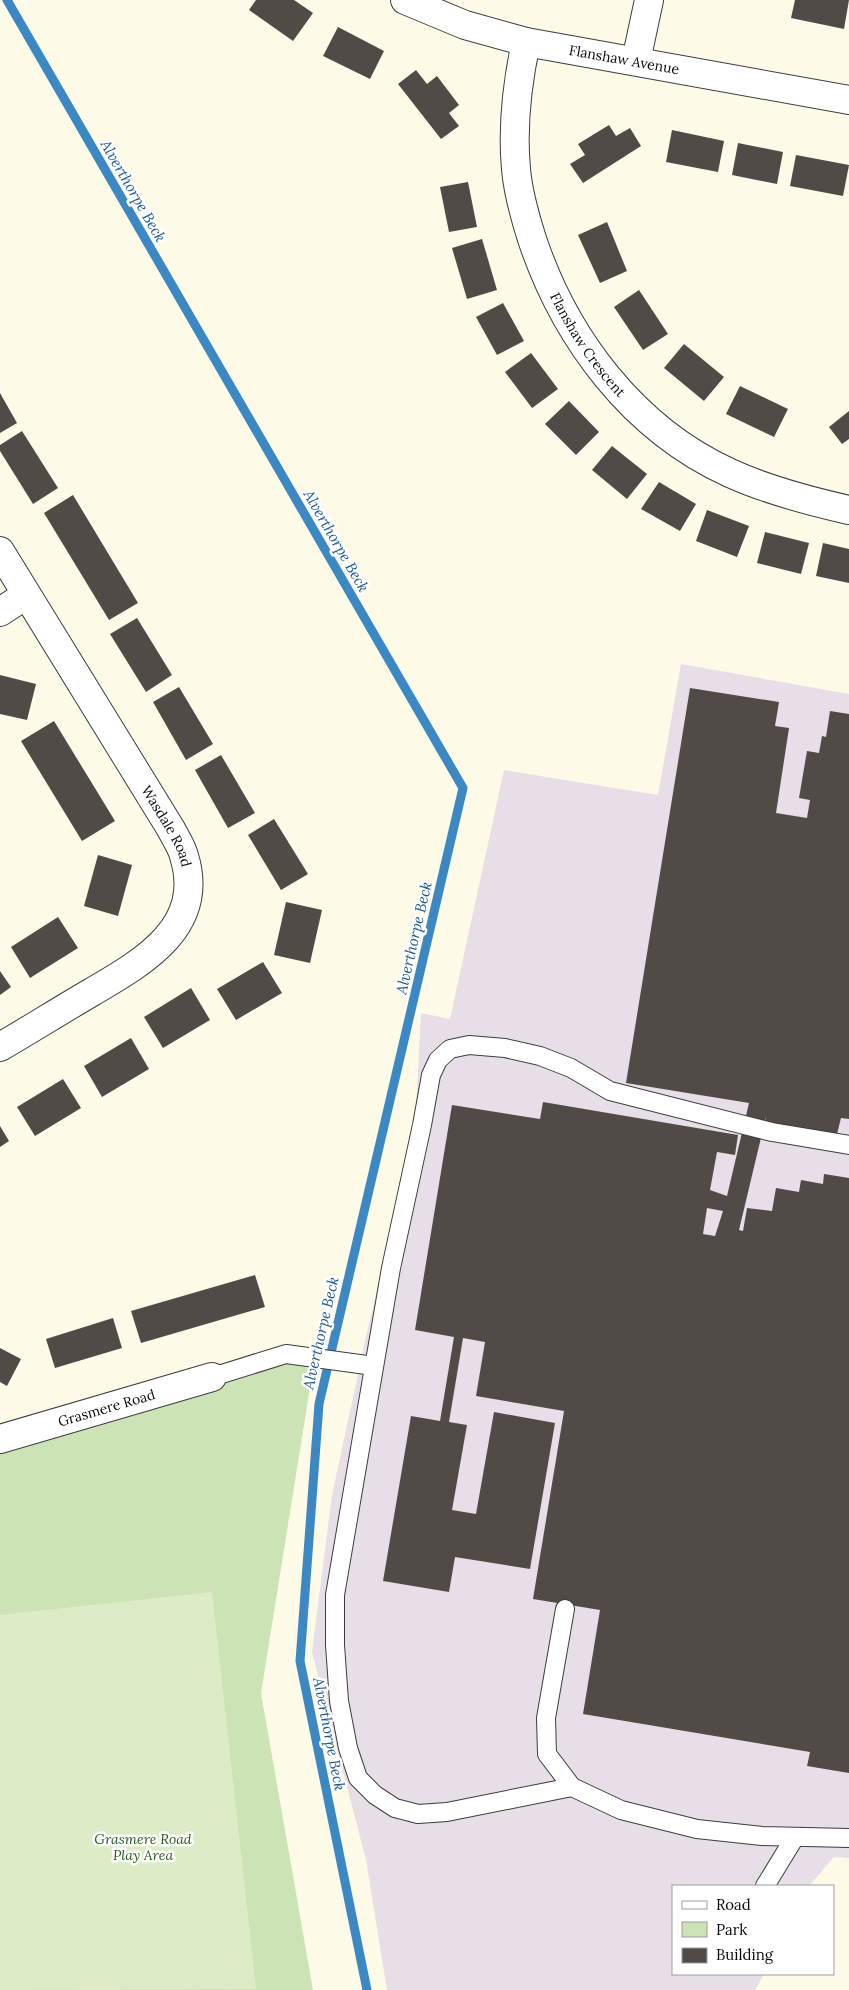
<svg xmlns="http://www.w3.org/2000/svg" width="849" height="1990" viewBox="0 0 849 1990" font-family="Lora,serif">
<rect width="100%" height="100%" fill="#fefae8"/>
<polygon fill="#e8dee8" points="681,664 849,694 849,1858 834,1857 809,1886 673,1886 673,1974 764,1974 755,1990 387,1990 366,1860 312,1652 332,1495 365,1341 415,1129 421,1013 450,1019 504,770 658,795"/>
<polygon fill="#cce4b5" points="286,1354 313,1369 261,1693 313,1990 0,1990 0,1439"/>
<polygon fill="#ddecc6" points="212,1592 256,1989 0,1990 0,1615"/>
<g fill="none" stroke-linecap="round" stroke-linejoin="round">
<polyline stroke="#3c88c3" stroke-width="9" points="7,0 463,788 319,1404 300,1661 367,1990"/>
</g>
<g fill="#514b47" fill-rule="evenodd">
<polygon points="256,0 294,0 313,13 293,41 249,10"/>
<polygon points="795,0 849,0 844,29 791,18"/>
<polygon points="338,27 384,51 370,79 323,56"/>
<polygon points="416,70 427,84 437,76 459,105 449,113 459,126 441,139 398,84"/>
<polygon points="609,125 616,136 630,128 641,146 583,183 570,164 585,155 578,144"/>
<polygon points="672,130 724,141 718,172 666,162"/>
<polygon points="738,143 783,152 777,184 732,175"/>
<polygon points="796,155 849,165 843,196 790,186"/>
<polygon points="468,182 477,227 449,232 440,187"/>
<polygon points="607,222 627,271 600,283 578,235"/>
<polygon points="482,239 497,290 467,299 452,248"/>
<polygon points="639,290 668,334 643,350 614,307"/>
<polygon points="503,303 524,341 497,355 476,317"/>
<polygon points="684,344 724,377 704,401 664,368"/>
<polygon points="531,353 558,389 532,408 505,372"/>
<polygon points="740,386 788,409 774,437 726,414"/>
<polygon points="0,393 17,423 0,433"/>
<polygon points="569,401 599,432 576,455 545,424"/>
<polygon points="849,411 849,439 842,444 829,427"/>
<polygon points="22,431 58,488 33,504 0,451 0,445"/>
<polygon points="612,446 647,474 627,499 592,470"/>
<polygon points="659,482 696,504 680,531 641,509"/>
<polygon points="73,495 138,603 109,620 44,513"/>
<polygon points="707,510 749,526 737,557 696,541"/>
<polygon points="765,532 809,543 801,574 757,563"/>
<polygon points="823,543 849,549 849,583 816,576"/>
<polygon points="137,618 172,675 146,692 110,634"/>
<polygon points="0,675 36,684 27,720 0,714"/>
<polygon points="179,687 213,744 186,760 153,702"/>
<path d="M690 688 779 702 775 726 789 728 776 813 807 818 810 800 799 798 807 751 819 753 822 736 826 737 830 711 849 714V1119L841 1118 836 1138 765 1126 766 1117 739 1230 743 1231 747 1208 772 1211 776 1188 799 1192 801 1180 823 1184 824 1174 849 1178V1773L807 1766 810 1752 583 1714 600 1610 533 1599 564 1411 476 1396 485 1342 463 1338 449 1422 467 1425 452 1510 476 1514 494 1412 555 1423 530 1569 455 1557 449 1592 383 1581 411 1416 440 1421 454 1337 415 1330 452 1105 540 1119 543 1102 738 1135 735 1155 717 1152 710 1190 727 1196 749 1103 626 1083ZM707 1208 723 1211 715 1236 703 1234Z"/>
<polygon points="54,721 115,821 82,841 21,741"/>
<polygon points="221,755 255,813 228,828 195,770"/>
<polygon points="274,819 308,874 281,890 248,835"/>
<polygon points="98,855 132,865 118,916 84,906"/>
<polygon points="286,902 322,910 310,963 274,955"/>
<polygon points="58,917 78,948 30,978 11,947"/>
<polygon points="263,962 282,993 236,1020 217,989"/>
<polygon points="0,971 11,987 0,995"/>
<polygon points="191,988 210,1020 163,1048 144,1017"/>
<polygon points="131,1038 149,1069 102,1097 84,1066"/>
<polygon points="63,1079 81,1108 35,1136 17,1107"/>
<polygon points="0,1126 9,1141 0,1147"/>
<polygon points="255,1275 265,1307 141,1343 131,1311"/>
<polygon points="113,1318 122,1348 55,1368 46,1339"/>
<polygon points="0,1348 21,1359 7,1386 0,1382"/>
</g>
<g fill="none" stroke-linecap="round" stroke-linejoin="round">
<g stroke="#3d3d3d" stroke-width="20">
<g id="service">
<polyline points="212,1377 286,1354 374,1366"/>
<polyline points="565,1609 546,1718 547,1754 572,1787 621,1810 697,1829 762,1836 849,1838"/>
<polyline points="572,1787 447,1812 418,1814 395,1808 375,1795 358,1778 348,1748 339,1701 335,1645 335,1595 391,1268 422,1125 431,1075 438,1060 450,1049 469,1045 505,1048 540,1056 571,1068 610,1091 772,1132 849,1145"/>
<polyline points="765,1886 795,1837"/>
</g>
</g>
<g stroke="#3d3d3d" stroke-width="30">
<g id="minor">
<path id="s1" d="M405 0 465 25 526 42 849 100"/>
<path id="s2" d="M526 42C517 84 512 126 516 169 518 193 525 217 532 239 565 338 633 429 730 473 767 490 809 501 849 510"/>
<polyline points="636,61 649,0"/>
<path id="s3" d="M0 551 171 829C175 837 182 847 184 856 206 927 143 962 92 992 61 1010 31 1029 0 1047"/>
<polyline points="0,612 26,595"/>
<path id="s4" d="M0 1439 212 1377"/>
</g>
</g>
<use href="#service" stroke="#fff" stroke-width="18"/>
<use href="#minor" stroke="#fff" stroke-width="28"/>
</g>
<g text-anchor="middle" stroke-width="5" stroke-linejoin="round" paint-order="stroke">
<g font-size="14" fill="#0a0a0a" stroke="#fff">
<text dy="5" stroke="none"><textPath href="#s1" startOffset="228">Flanshaw Avenue</textPath></text>
<text dy="5" stroke="none"><textPath href="#s2" startOffset="320">Flanshaw Crescent</textPath></text>
<text dy="5" stroke="none"><textPath href="#s3" startOffset="322">Wasdale Road</textPath></text>
<text dy="5" stroke="none"><textPath href="#s4" startOffset="111">Grasmere Road</textPath></text>
</g>
<g font-size="14" font-style="italic" fill="#2a5b20" stroke="#fff">
<text x="143" y="1844">Grasmere Road<tspan x="143" dy="16">Play Area</tspan></text>
</g>
<g font-size="15" font-style="italic" fill="#1d5a91" stroke="#fff">
<text transform="translate(133 191) rotate(60)" y="5">Alverthorpe Beck</text>
<text transform="translate(336 541) rotate(60)" y="5">Alverthorpe Beck</text>
<text transform="translate(414 938) rotate(-77)" y="5">Alverthorpe Beck</text>
<text transform="translate(321 1333) rotate(-77)" y="5">Alverthorpe Beck</text>
<text transform="translate(329 1734) rotate(79)" y="5">Alverthorpe Beck</text>
</g>
</g>
<rect x="672" y="1885" width="162" height="90" fill="#ffffff" stroke="#9d9d9d"/>
<rect x="682" y="1901" width="25" height="8" fill="#ffffff" stroke="#9d9d9d"/>
<text x="716" y="1910" font-size="15" fill="#0a0a0a">Road</text>
<rect x="682" y="1922" width="25" height="15" fill="#cce4b5" stroke="#9d9d9d"/>
<text x="716" y="1935" font-size="15" fill="#0a0a0a">Park</text>
<rect x="682" y="1948" width="25" height="15" fill="#514b47" stroke="#9d9d9d"/>
<text x="716" y="1960" font-size="15" fill="#0a0a0a">Building</text>
</svg>
